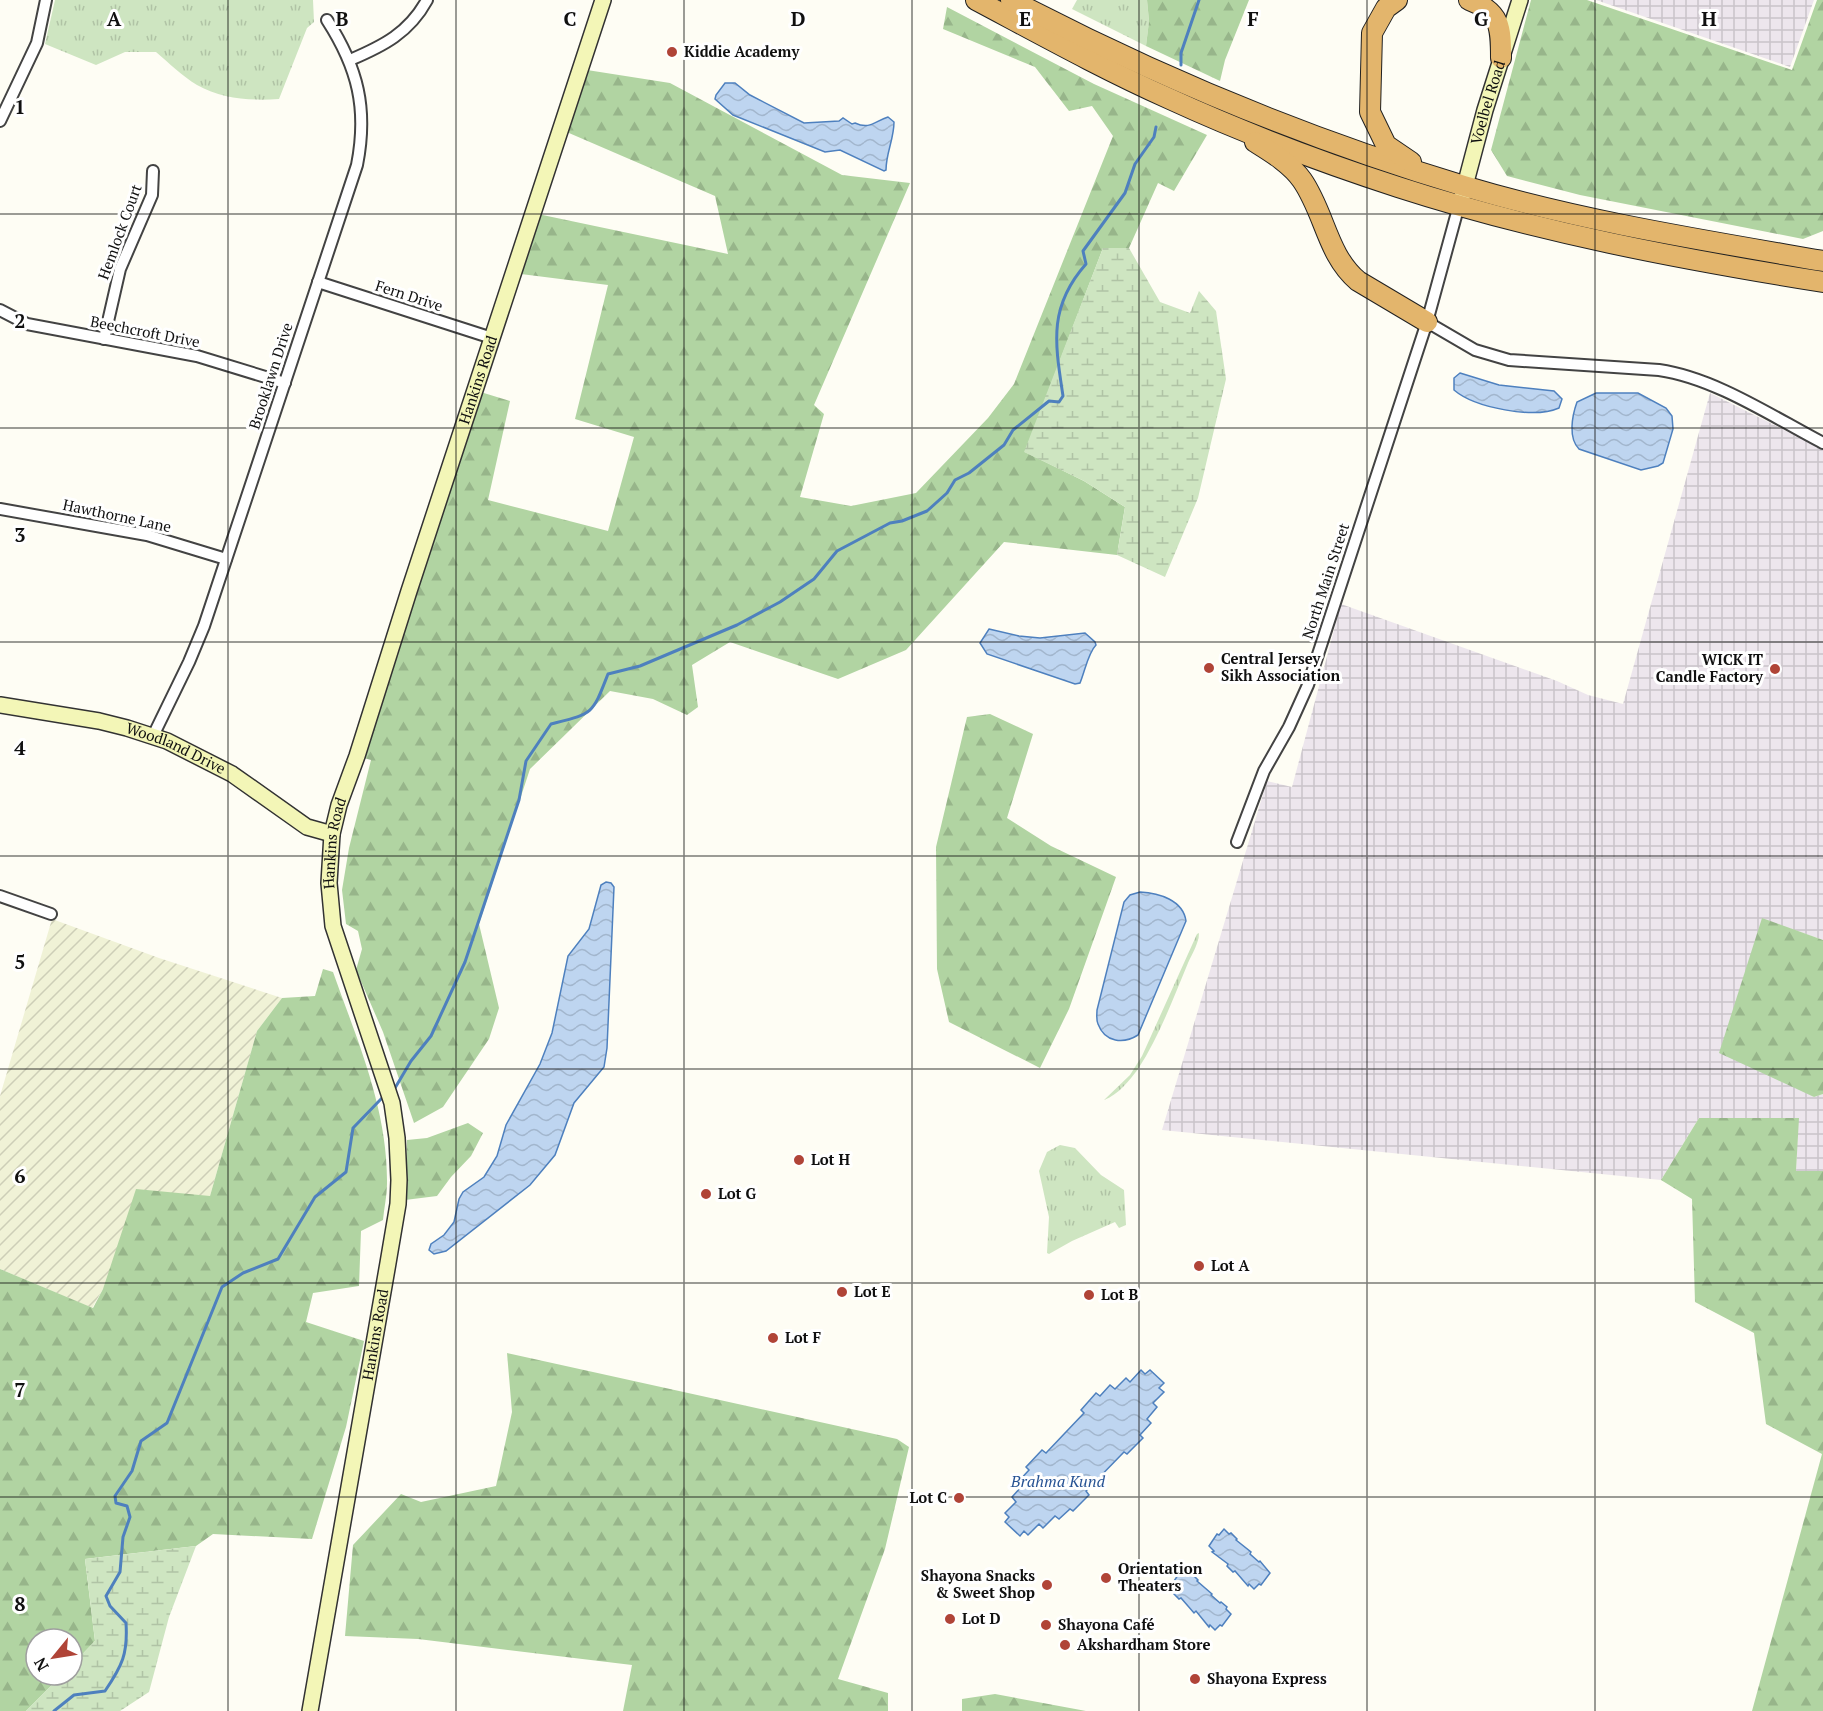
<svg xmlns="http://www.w3.org/2000/svg" width="1823" height="1711" viewBox="0 0 1823 1711" font-family="'PT Serif',serif">
<defs>
<pattern id="industrial-grid" width="8" height="8" patternUnits="userSpaceOnUse" patternTransform="scale(1.5)"><rect width="8" height="8" fill="#ede6ed"/><path d="M0 4h8M4 0v8" fill="none" stroke="#cac4ca"/></pattern>
<pattern id="farmland-furrows" width="10" height="10" patternUnits="userSpaceOnUse" patternTransform="scale(1.5)"><rect width="10" height="10" fill="#f0f2d6"/><path d="M-1 1l2-2M0 10L10 0M9 11l2-2" fill="none" stroke="#cdceb7"/></pattern>
<pattern id="grass-tufts" width="24" height="20" patternUnits="userSpaceOnUse" patternTransform="scale(1.5)"><rect width="24" height="20" fill="#cee5c1"/><path d="M3 7l-1-3M5 7V3M7 7l1-3M15 17l-1-3M17 17v-4M19 17l1-3" fill="none" stroke="#b0c3a5"/></pattern>
<pattern id="forest-firs" width="22" height="20" patternUnits="userSpaceOnUse" patternTransform="scale(1.5)"><rect width="22" height="20" fill="#b1d4a2"/><path d="M5 1l3.5 6h-7zM16 11l3.5 6h-7z" fill="#97b58a"/></pattern>
<pattern id="wetland-marsh" width="20" height="14" patternUnits="userSpaceOnUse" patternTransform="scale(1.5)"><rect width="20" height="14" fill="#cee5c1"/><path d="M1 5h8M5 5V1M11 12h8M15 12V8" fill="none" stroke="#b0c3a5"/></pattern>
<pattern id="water-waves" width="16" height="10" patternUnits="userSpaceOnUse" patternTransform="scale(1.5)"><rect width="16" height="10" fill="#bed5f0"/><path d="M0 5q4-4 8 0t8 0" fill="none" stroke="#a2b6cd"/></pattern>
</defs>
<rect width="100%" height="100%" fill="#fefdf4"/>
<g fill="url(#industrial-grid)">
<polygon points="1596,0 1814,0 1790,67"/>
<polygon points="1710,393 1823,449 1823,940 1762,919 1813,1097 1823,1094 1823,1171 1796,1172 1798,1118 1699,1118 1661,1180 1162,1130 1267,781 1292,787 1341,604 1557,681 1588,695 1623,704"/>
</g>
<polygon fill="url(#farmland-furrows)" points="52,919 159,958 282,998 257,1031 210,1196 103,1289 92,1308 0,1269 0,1096"/>
<g fill="url(#grass-tufts)">
<path d="M55 0H313L314 22 307 28 279 99C251 101 222 99 197 85 182 76 169 63 156 52H125L96 65 45 44Z"/>
<polygon points="1077,0 1147,0 1149,21 1146,46 1072,9"/>
<path d="M1199 933C1199 943 1192 954 1188 963 1173 999 1159 1037 1138 1069 1130 1080 1118 1095 1104 1100L1130 1075 1142 1056 1197 934Z"/>
<polygon points="1060,1145 1075,1148 1101,1175 1124,1190 1126,1225 1119,1228 1115,1222 1072,1241 1049,1254 1047,1253 1049,1217 1039,1171 1047,1152"/>
</g>
<g fill="url(#forest-firs)">
<polygon points="1147,0 1249,0 1225,60 1220,81 1146,46 1149,21"/>
<polygon points="1531,0 1587,0 1792,70 1817,0 1823,0 1823,231 1803,239 1580,195 1507,176 1491,150"/>
<polygon points="947,7 1094,84 1207,135 1174,191 1158,183 1129,248 1103,248 1025,452 1084,481 1125,507 1117,555 1004,542 906,650 838,679 730,642 692,665 698,707 687,715 653,699 610,691 530,769 479,924 499,1008 489,1039 443,1107 414,1123 383,1032 356,970 362,949 358,931 346,924 342,890 349,848 371,760 357,756 474,390 510,401 488,500 608,531 634,437 575,419 608,285 513,273 533,213 728,254 715,196 562,130 587,70 670,83 842,175 910,183 814,405 824,414 800,497 851,506 916,493 988,418 1014,384 1113,136 1092,106 1069,111 1035,67 943,29"/>
<polygon points="990,714 1033,734 1007,818 1051,846 1116,877 1069,1009 1040,1068 949,1022 937,969 936,847 967,717"/>
<polygon points="1762,918 1823,940 1823,1094 1814,1097 1719,1053"/>
<path d="M323 969 333 972C357 1040 388 1109 387 1184 387 1196 384 1208 383 1220L361 1231 359 1286 313 1293 306 1322 364 1341 346 1427 312 1539 213 1534 196 1546 85 1559 95 1641 72 1665V1639H36V1675H62L26 1711H0V1269L93 1308 103 1289 136 1189 210 1196 257 1031 282 998 315 996Z"/>
<polygon points="1699,1118 1799,1118 1796,1171 1823,1171 1823,1711 1752,1711 1822,1454 1766,1424 1754,1333 1695,1302 1692,1199 1661,1180"/>
<polygon points="468,1123 483,1133 471,1156 451,1177 437,1196 405,1200 407,1140 427,1138"/>
<polygon points="507,1353 897,1439 909,1447 885,1549 838,1679 888,1693 888,1711 623,1711 632,1665 418,1639 345,1636 353,1545 401,1494 421,1502 496,1486 512,1412"/>
<polygon points="995,1694 1086,1711 962,1711 962,1699"/>
</g>
<g fill="url(#wetland-marsh)">
<polygon points="1103,248 1129,248 1160,302 1190,313 1199,291 1216,311 1226,379 1198,498 1165,577 1117,555 1125,507 1084,481 1024,452"/>
<polygon points="196,1546 169,1617 149,1692 120,1711 26,1711 62,1675 72,1675 72,1665 95,1641 85,1559"/>
</g>
<g fill="url(#water-waves)" stroke="#4e80be" stroke-width="1.5">
<path d="M725 83H735L750 95 804 123 839 121 843 118 852 124 855 123C870 130 875 121 888 117L894 122C894 139 886 153 886 170L884 171 840 150 825 152 733 115 715 99 716 95Z"/>
<path d="M1460 373 1499 385 1554 391 1562 399 1559 408C1534 419 1475 408 1454 390V378Z"/>
<path d="M1596 393H1638L1666 408 1672 416 1673 429 1663 463 1658 466 1641 470 1579 449C1568 438 1572 416 1577 402Z"/>
<path d="M989 629 1019 636 1040 638 1085 633 1095 642 1096 645C1088 653 1085 671 1080 683L1075 684 987 654 980 643Z"/>
<polygon points="606,882 611,883 614,887 607,1048 604,1067 574,1103 555,1155 530,1185 446,1251 434,1254 429,1250 431,1244 444,1235 454,1222 459,1199 463,1192 484,1177 497,1156 506,1125 540,1064 552,1033 568,956 589,929 601,885"/>
<path d="M1140 892C1159 893 1183 900 1186 921L1138 1035C1124 1044 1105 1043 1098 1024 1096 1020 1097 1014 1097 1010L1124 902 1130 895Z"/>
<polygon points="1141,1370 1145,1374 1150,1370 1164,1383 1159,1388 1164,1392 1153,1403 1157,1407 1147,1419 1151,1423 1140,1435 1143,1438 1127,1454 1124,1452 1086,1491 1089,1495 1073,1511 1070,1509 1059,1519 1055,1516 1043,1528 1039,1524 1028,1535 1024,1531 1020,1536 1005,1522 1009,1517 1005,1513 1016,1502 1012,1497 1022,1486 1018,1482 1029,1470 1026,1467 1042,1450 1046,1453 1084,1413 1081,1410 1096,1393 1100,1396 1110,1385 1115,1389 1126,1378 1130,1382"/>
<polygon points="1224,1529 1229,1534 1231,1533 1237,1539 1236,1540 1251,1552 1250,1554 1259,1562 1260,1561 1270,1573 1261,1585 1259,1584 1254,1589 1249,1584 1248,1586 1235,1571 1233,1572 1227,1566 1228,1564 1212,1552 1214,1551 1209,1546 1217,1534 1219,1535"/>
<polygon points="1185,1570 1190,1575 1192,1574 1198,1580 1197,1581 1212,1594 1211,1595 1220,1603 1221,1602 1227,1607 1226,1609 1231,1614 1222,1626 1220,1625 1215,1630 1210,1625 1209,1627 1196,1611 1194,1613 1181,1598 1179,1599 1173,1593 1175,1591 1170,1587 1178,1575 1180,1576"/>
</g>
<g fill="none" stroke-linecap="round" stroke-linejoin="round">
<g stroke="#4e80be" stroke-width="3">
<polyline points="1181,65 1181,53 1199,0"/>
<path d="M395 1088 411 1061 431 1036 465 962 519 800 526 761 551 724C594 713 592 715 608 674L640 666 737 625 780 602 814 579 837 551 890 523 902 521 927 511 947 493 955 480 969 473 1004 445 1013 430 1049 401 1059 402 1063 396C1055 343 1048 307 1086 264L1083 251 1125 193 1135 164 1154 137 1156 127"/>
<path d="M54 1711 74 1695 105 1691C122 1666 128 1654 126 1623L110 1606 106 1596 120 1572 123 1537 130 1517 127 1506 116 1503 115 1496 132 1471 141 1441 167 1423 222 1287 243 1273 278 1259 315 1197 346 1172 353 1128 382 1098"/>
</g>
<g stroke="#434343" stroke-width="14">
<g id="street">
<path d="M350 60C383 46 409 33 427 0"/>
<polyline points="0,121 37,43 46,0"/>
<polyline points="318,282 492,338"/>
<polyline points="0,310 27,324 197,356 285,383"/>
<path d="M1427 322 1475 350 1509 360 1659 370C1715 378 1773 417 1823 443"/>
<polyline points="104,339 120,269 152,195 153,171"/>
<polyline points="0,509 147,535 226,559"/>
<path d="M153 736 189 662 204 626 357 165C368 109 358 68 327 20"/>
<polyline points="1237,842 1264,771 1289,727 1308,685 1427,322 1459,205"/>
<polyline points="0,896 51,914"/>
</g>
</g>
<g stroke="#323232" stroke-width="18">
<g id="secondary">
<path id="s1" d="M1462 197 1485 110 1520 0"/>
<path id="s2" d="M0 705 99 721 127 728 167 741 232 774 307 827 332 834"/>
<path id="s3" d="M310 1711 388 1263 398 1204 399 1180 397 1138 392 1103 333 926 329 883 332 834 339 805 357 756 409 591 603 0"/>
</g>
</g>
<g stroke="#212121" stroke-width="22">
<g id="highway">
<path d="M976 0C1040 34 1103 69 1170 99 1244 133 1321 162 1398 187 1537 232 1680 259 1823 282"/>
<path d="M1011 0C1156 76 1307 139 1464 186 1581 221 1702 240 1823 261"/>
<polyline points="1397,0 1386,8 1372,33 1370,112 1386,145 1411,162"/>
<path d="M1469 0C1501 12 1501 28 1501 58"/>
<path d="M1255 142C1271 152 1291 164 1302 180 1325 213 1327 255 1358 281L1427 322"/>
</g>
</g>
<use href="#street" stroke="#fff" stroke-width="10"/>
<use href="#secondary" stroke="#f3f6b7" stroke-width="15"/>
<use href="#highway" stroke="#e3b56c" stroke-width="20"/>
</g>
<path fill="none" stroke="#101010" stroke-width="1.5" stroke-opacity="0.55" d="M228 0V1711M456 0V1711M684 0V1711M912 0V1711M1139 0V1711M1367 0V1711M1595 0V1711M0 214H1823M0 428H1823M0 642H1823M0 856H1823M0 1069H1823M0 1283H1823M0 1497H1823"/>
<g fill="#b04437" stroke="#fff" stroke-width="2">
<circle cx="672" cy="52" r="6"/>
<circle cx="1209" cy="668" r="6"/>
<circle cx="1775" cy="669" r="6"/>
<circle cx="799" cy="1160" r="6"/>
<circle cx="706" cy="1194" r="6"/>
<circle cx="1199" cy="1266" r="6"/>
<circle cx="842" cy="1292" r="6"/>
<circle cx="1089" cy="1295" r="6"/>
<circle cx="773" cy="1338" r="6"/>
<circle cx="959" cy="1498" r="6"/>
<circle cx="1106" cy="1578" r="6"/>
<circle cx="1047" cy="1585" r="6"/>
<circle cx="950" cy="1619" r="6"/>
<circle cx="1046" cy="1625" r="6"/>
<circle cx="1065" cy="1645" r="6"/>
<circle cx="1195" cy="1679" r="6"/>
</g>
<g text-anchor="middle" stroke-width="6" stroke-linejoin="round" paint-order="stroke">
<g font-size="15" font-weight="bold" fill="#101010" stroke="#fff" text-anchor="start">
<text x="684" y="57">Kiddie Academy</text>
<text x="1221" y="664">Central Jersey<tspan x="1221" dy="17">Sikh Association</tspan></text>
<text x="1763" y="665" text-anchor="end">WICK IT<tspan x="1763" dy="17">Candle Factory</tspan></text>
<text x="811" y="1165">Lot H</text>
<text x="718" y="1199">Lot G</text>
<text x="1211" y="1271">Lot A</text>
<text x="854" y="1297">Lot E</text>
<text x="1101" y="1300">Lot B</text>
<text x="785" y="1343">Lot F</text>
<text x="947" y="1503" text-anchor="end">Lot C</text>
<text x="1118" y="1574">Orientation<tspan x="1118" dy="17">Theaters</tspan></text>
<text x="1035" y="1581" text-anchor="end">Shayona Snacks<tspan x="1035" dy="17">&amp; Sweet Shop</tspan></text>
<text x="962" y="1624">Lot D</text>
<text x="1058" y="1630">Shayona Café</text>
<text x="1077" y="1650">Akshardham Store</text>
<text x="1207" y="1684">Shayona Express</text>
</g>
<g font-size="15" fill="#101010" stroke="#fff">
<text dy="5" stroke="none"><textPath href="#s1" startOffset="98">Voelbel Road</textPath></text>
<text transform="translate(120 232) rotate(-70)" y="5">Hemlock Court</text>
<text transform="translate(409 296) rotate(18)" y="5">Fern Drive</text>
<text transform="translate(145 332) rotate(11)" y="5">Beechcroft Drive</text>
<text transform="translate(271 376) rotate(-72)" y="5">Brooklawn Drive</text>
<text dy="5" stroke="none"><textPath href="#s3" startOffset="1372">Hankins Road</textPath></text>
<text transform="translate(117 516) rotate(12)" y="5">Hawthorne Lane</text>
<text transform="translate(1326 581) rotate(-72)" y="5">North Main Street</text>
<text dy="5" stroke="none"><textPath href="#s2" startOffset="182">Woodland Drive</textPath></text>
<text dy="5" stroke="none"><textPath href="#s3" startOffset="886">Hankins Road</textPath></text>
<text dy="5" stroke="none"><textPath href="#s3" startOffset="382">Hankins Road</textPath></text>
</g>
<g font-size="16" font-style="italic" fill="#275394" stroke="#fff">
<text x="1058" y="1487">Brahma Kund</text>
</g>
</g>
<g font-size="20" text-anchor="middle" font-weight="bold" fill="#101010" stroke="#fff" stroke-width="6" stroke-linejoin="round" paint-order="stroke">
<text x="114" y="26">A</text>
<text x="342" y="26">B</text>
<text x="570" y="26">C</text>
<text x="798" y="26">D</text>
<text x="1025" y="26">E</text>
<text x="1253" y="26">F</text>
<text x="1481" y="26">G</text>
<text x="1709" y="26">H</text>
<text x="20" y="114">1</text>
<text x="20" y="328">2</text>
<text x="20" y="542">3</text>
<text x="20" y="755">4</text>
<text x="20" y="969">5</text>
<text x="20" y="1183">6</text>
<text x="20" y="1397">7</text>
<text x="20" y="1611">8</text>
</g>
<g transform="translate(54 1657) rotate(240)"><circle r="28" fill="#ffffff" stroke="#9f9f9f" stroke-width="1.5"/>
<path d="M0-4.5L10 22L0 15L-10 22Z" fill="#b04437"/>
<text y="-9" font-size="16" font-weight="bold" text-anchor="middle" fill="#101010">N</text>
</g>
</svg>
